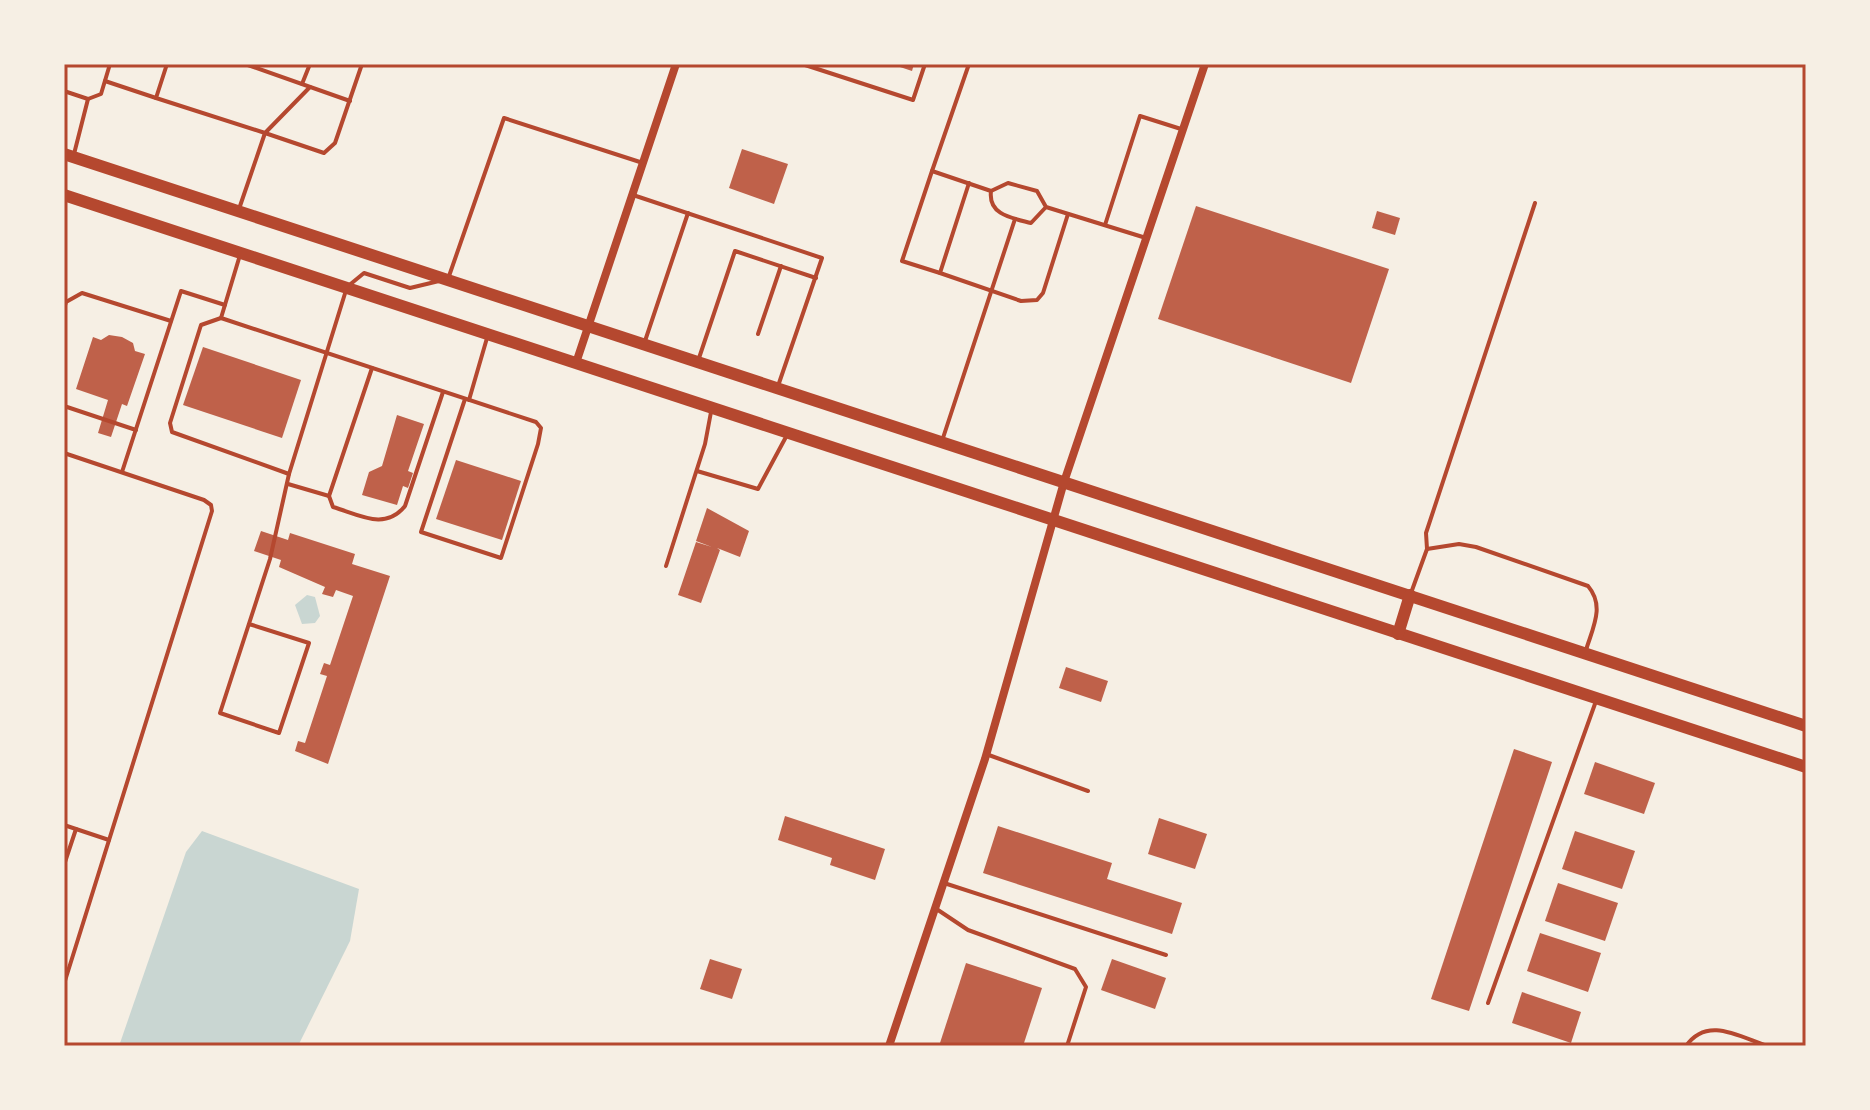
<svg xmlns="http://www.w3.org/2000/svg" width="1870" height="1110" viewBox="0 0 1870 1110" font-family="'Zilla Slab',serif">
<rect width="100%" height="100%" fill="#f6efe4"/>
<g fill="#c9d6d2">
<polygon points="307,595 315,597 320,616 315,623 302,624 295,605"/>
<polygon points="202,831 359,889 350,941 298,1046 119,1046 186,852"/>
</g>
<g fill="#bf614a">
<polygon points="891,64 914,64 912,71"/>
<polygon points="742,149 788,164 774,204 729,188"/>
<polygon points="1196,206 1389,269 1351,383 1158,319"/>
<polygon points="1377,211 1400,218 1395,235 1372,228"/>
<polygon points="109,335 122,337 133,343 135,351 145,354 127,406 122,404 111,437 98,433 108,400 76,389 93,337 101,340"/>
<polygon points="203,347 301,380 282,438 183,405"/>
<polygon points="397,415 424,424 408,471 413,473 408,488 403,486 397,505 362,495 369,472 382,466"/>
<polygon points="456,460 521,481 502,540 436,519"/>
<polygon points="707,508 749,531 740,557 717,548 720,550 701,603 678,595 696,542 712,547 696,541"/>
<polygon points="261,531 288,540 290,533 355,554 352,564 390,576 328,764 295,751 298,741 305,743 327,676 320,674 324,663 330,665 353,596 336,590 333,597 322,594 325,587 279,567 281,560 254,551"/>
<polygon points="1066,667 1108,681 1101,702 1059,688"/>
<polygon points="1514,749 1552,762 1469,1011 1431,999"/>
<polygon points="1595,762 1655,783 1644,814 1584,794"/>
<polygon points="785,816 885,849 875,880 830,865 832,858 778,840"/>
<polygon points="1159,818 1207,834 1195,869 1148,854"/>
<polygon points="998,826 1112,863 1107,879 1182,903 1172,934 983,873"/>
<polygon points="1575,831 1635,851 1622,889 1562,869"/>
<polygon points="1558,883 1618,903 1605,941 1545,921"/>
<polygon points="1540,933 1601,953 1588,992 1527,971"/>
<polygon points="710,959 742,969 732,999 700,989"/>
<polygon points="1112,959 1166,978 1155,1009 1101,990"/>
<polygon points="966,963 1042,988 1023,1046 939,1046"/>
<polygon points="1522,992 1581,1012 1571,1043 1512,1023"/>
</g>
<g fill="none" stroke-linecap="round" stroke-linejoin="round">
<g stroke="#b5482f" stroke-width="4">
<polyline points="167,64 156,98 265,133 310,87"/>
<polyline points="245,64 350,101"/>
<polyline points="802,64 913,100 925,64"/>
<polyline points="969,64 932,171 991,191"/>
<polyline points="105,81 156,98"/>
<polyline points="302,84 310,64"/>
<polyline points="64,91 88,99 101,94 110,64"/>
<polyline points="74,154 88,99"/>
<polyline points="932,171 902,261 940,273"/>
<polyline points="969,183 940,273 1021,301 1037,300 1043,293 1068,214"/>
<polyline points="633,195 822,258 778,386"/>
<path d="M1046 207 1031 223C1012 218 988 215 991 191L1008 183 1037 191 1046 207 1146 238"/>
<polyline points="239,209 265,133 324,153 335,143 362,64"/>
<polyline points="1105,225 1140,116 1181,129"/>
<polyline points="240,255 221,318 536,422 541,428 538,444 501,558 421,532 465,399"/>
<polyline points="448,279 504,118 643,163"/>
<polyline points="64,309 66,302 82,293 171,321"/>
<polyline points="221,318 201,325 170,423 172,432 289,474"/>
<polyline points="758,334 781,266"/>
<polyline points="644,344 688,213"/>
<polyline points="698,361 735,251 816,278"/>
<path d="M372 368 329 496 333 507C360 515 385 531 405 506L443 392"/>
<polyline points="469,400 487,338"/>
<polyline points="64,406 136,430"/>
<polyline points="942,441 1015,219"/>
<polyline points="64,453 204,500 211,505 212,511 64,984"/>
<polyline points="697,471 758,489 787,435"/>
<polyline points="122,472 181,291 225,305"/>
<polyline points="288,484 329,496"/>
<path d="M1427 549 1459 544 1476 547 1588 586C1605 606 1593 627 1586 650"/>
<polyline points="666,566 705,444 711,412"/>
<polyline points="1411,593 1427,549 1426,533 1535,203"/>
<polyline points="249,624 309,643 279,733 220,713 270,559 289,474 347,287 364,273 410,288 439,281"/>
<polyline points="986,754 1088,791"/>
<polyline points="64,825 109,840"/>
<polyline points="64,865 76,829"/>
<polyline points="944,883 1166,955"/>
<polyline points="935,908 968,930 1075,969 1086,987 1067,1046"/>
<polyline points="1488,1003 1596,701"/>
<path d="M1686 1046C1707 1016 1738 1036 1767 1046"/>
</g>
<g stroke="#b5482f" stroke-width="8">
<polyline points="576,363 676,64"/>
<polyline points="889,1046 985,759 1064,482 1205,64"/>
</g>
<g stroke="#b5482f" stroke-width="12">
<polyline points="64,154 1806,726"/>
<polyline points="64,195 1806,767"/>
<polyline points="1398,634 1410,595"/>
</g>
</g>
<rect width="1870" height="1110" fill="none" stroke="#f6efe4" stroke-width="132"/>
<rect x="66" y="66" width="1738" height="978" fill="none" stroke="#b5482f" stroke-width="3"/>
</svg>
